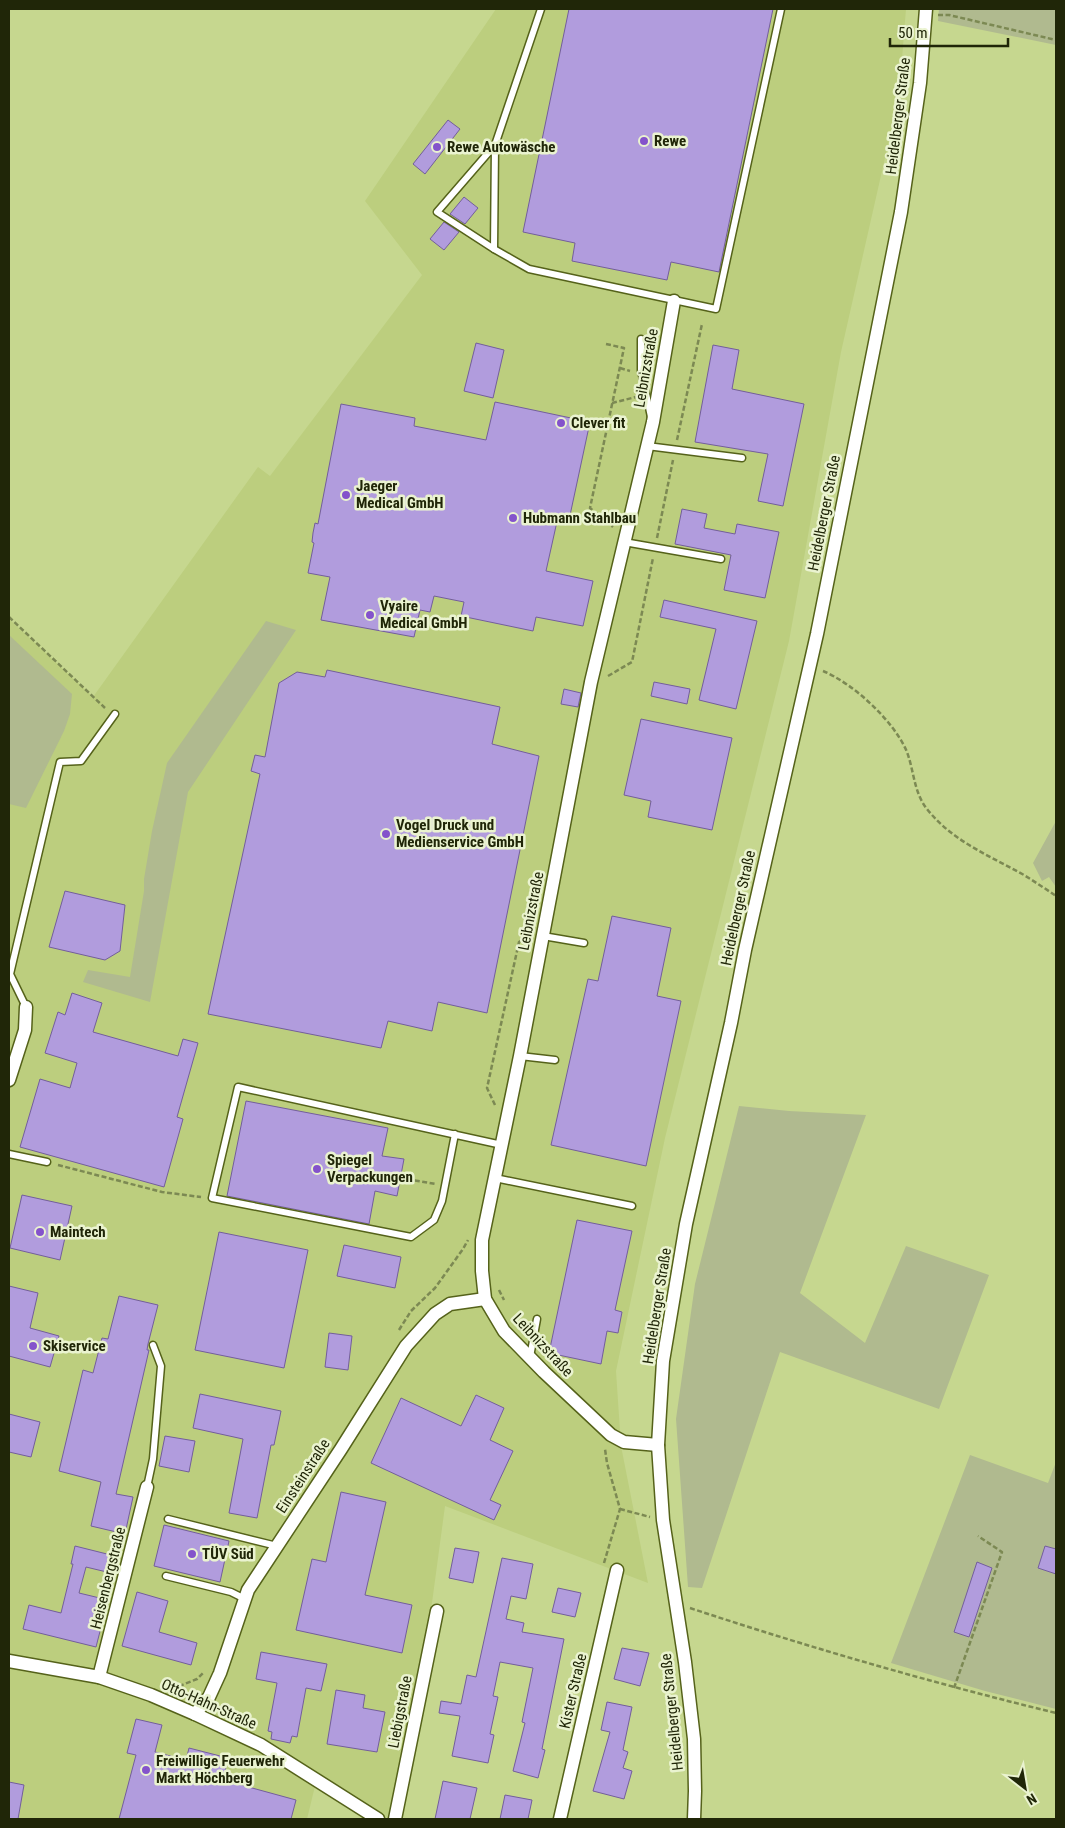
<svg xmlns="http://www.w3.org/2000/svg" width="1065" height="1828" viewBox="0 0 1065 1828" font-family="'Roboto Condensed',sans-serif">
<rect width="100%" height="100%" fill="#c6d78f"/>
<polygon fill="#bcce7e" points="496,9 906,9 899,96 841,352 789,641 665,1138 616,1371 621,1446 648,1583 445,1506 423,1670 390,1819 316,1782 307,1819 9,1819 9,619 93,697 258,467 270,476 422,275 365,201"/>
<g fill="#b0ba8f">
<polygon points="939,9 1056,9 1056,45 938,21"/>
<polygon points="266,621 296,630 188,792 150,1002 83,982 88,970 130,977 144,891 144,879 152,831 167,763"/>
<polygon points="9,635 72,694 70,714 64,731 26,808 9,804"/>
<polygon points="1056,821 1056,887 1049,877 1042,881 1033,863"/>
<polygon points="739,1106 789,1111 866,1115 800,1293 865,1343 906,1246 989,1275 939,1409 780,1352 702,1588 688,1587 676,1419 695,1284"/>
<polygon points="970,1455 1048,1483 1056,1462 1056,1709 985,1691 891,1663"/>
</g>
<g fill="#b19cdd" stroke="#735e9b">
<polygon points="569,9 773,9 719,272 671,262 667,280 572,261 575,243 523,232"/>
<polygon points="448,120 460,129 425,174 413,164"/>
<polygon points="464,197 478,208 465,224 450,214"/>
<polygon points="444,222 459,232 444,250 430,239"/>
<polygon points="476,343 504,350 493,398 464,391"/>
<polygon points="713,345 739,350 732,389 804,404 783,506 758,501 768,454 695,442"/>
<polygon points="495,402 590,422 569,520 558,517 546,571 593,581 583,626 536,617 533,631 461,616 464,602 434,596 430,612 420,610 414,637 321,620 330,577 308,573 314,543 312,542 313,533 315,523 318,524 341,404 415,418 414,426 486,440"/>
<polygon points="682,509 707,514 704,528 735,534 737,524 779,532 765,598 724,590 731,555 675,544"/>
<polygon points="664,600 757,621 736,709 699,700 716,629 660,617"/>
<polygon points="327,670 500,707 492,744 539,756 487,1013 438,1002 432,1031 388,1021 381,1048 208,1014 260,774 251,771 255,755 265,757 279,683 297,672 325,677"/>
<polygon points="654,682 690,689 687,704 651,696"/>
<polygon points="564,689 581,693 578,707 561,704"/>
<polygon points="641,719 732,738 712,830 648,817 651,801 624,795"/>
<polygon points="65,891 125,905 120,951 105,960 49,947"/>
<polygon points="612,916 671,928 657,996 681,1001 646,1166 551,1145 588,979 598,981"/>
<polygon points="72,993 102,1003 93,1032 178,1056 183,1039 198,1043 177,1117 183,1119 164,1187 20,1147 40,1079 70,1088 77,1063 45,1053 58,1012 65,1015"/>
<polygon points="246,1101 388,1128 382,1156 404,1159 397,1196 375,1191 369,1224 227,1196"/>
<polygon points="22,1195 72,1206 60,1260 10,1248"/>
<polygon points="577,1220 632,1231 615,1310 622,1312 618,1333 607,1331 601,1364 549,1353"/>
<polygon points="219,1232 308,1250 284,1368 195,1350"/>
<polygon points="344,1245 401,1257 395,1288 337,1276"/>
<polygon points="9,1286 38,1293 30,1328 59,1336 50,1367 9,1356"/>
<polygon points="119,1296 158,1305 148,1344 147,1350 149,1350 116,1494 133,1497 125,1534 91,1526 101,1482 59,1471 83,1370 93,1373 102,1338 108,1339"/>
<polygon points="329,1333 352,1336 348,1370 325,1367"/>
<polygon points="200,1394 281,1411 274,1445 271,1445 257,1518 229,1513 243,1439 193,1428"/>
<polygon points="476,1395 504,1408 490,1440 513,1451 490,1500 501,1505 494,1520 371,1463 401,1398 461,1426"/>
<polygon points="9,1414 40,1422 31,1457 9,1452"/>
<polygon points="165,1436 195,1441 189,1472 159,1466"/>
<polygon points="341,1492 386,1502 365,1595 412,1605 402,1653 296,1630 312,1559 326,1562"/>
<polygon points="164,1525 229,1541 220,1582 154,1566"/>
<polygon points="75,1546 119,1557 115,1574 86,1567 79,1593 108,1600 96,1647 23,1629 29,1605 61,1613 73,1564 71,1564"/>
<polygon points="1045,1546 1056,1549 1056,1574 1038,1568"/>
<polygon points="455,1548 479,1552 473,1583 449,1578"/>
<polygon points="502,1558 533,1564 526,1599 511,1596 506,1619 524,1623 522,1632 564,1639 542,1749 545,1750 538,1778 513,1771 525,1723 522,1722 533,1668 500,1662 493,1696 498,1697 490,1734 494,1735 488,1763 452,1756 460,1716 439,1713 441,1701 461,1704 467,1675 476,1677"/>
<polygon points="977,1562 992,1568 969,1637 954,1632"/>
<polygon points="558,1588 581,1593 575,1617 552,1612"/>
<polygon points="137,1592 168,1601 159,1632 197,1643 191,1665 122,1646"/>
<polygon points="622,1648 649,1653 640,1686 614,1679"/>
<polygon points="261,1652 327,1664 321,1691 306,1688 297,1737 292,1736 290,1743 271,1739 272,1732 268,1731 277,1683 256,1679"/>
<polygon points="336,1690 365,1695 363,1708 385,1712 377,1752 327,1744"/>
<polygon points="607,1702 632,1707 623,1750 628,1752 623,1768 632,1771 624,1799 593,1791 610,1732 601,1730"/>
<polygon points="136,1719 162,1725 155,1752 186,1760 189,1748 228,1758 223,1780 296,1800 291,1819 119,1819 136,1755 127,1753"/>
<polygon points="443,1781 477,1788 470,1819 435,1819"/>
<polygon points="9,1782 24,1785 18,1819 9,1819"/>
<polygon points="505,1795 532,1800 528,1819 500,1819"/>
</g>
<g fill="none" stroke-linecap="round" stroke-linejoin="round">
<g stroke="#55621a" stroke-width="9">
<g id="lane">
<polyline points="541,9 495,145 494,249 529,269 716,309 781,9"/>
<polyline points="494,249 437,212 495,145"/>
<polyline points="641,339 641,370 651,417"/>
<polyline points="647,446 742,458"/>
<polyline points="624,542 721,559"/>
<polyline points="543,936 584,943"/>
<polyline points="26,1007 10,974 60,762 81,761 115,714"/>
<polyline points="520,1056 555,1060"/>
<polyline points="455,1134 442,1201 434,1220 411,1237 212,1198 238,1087 502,1145"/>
<polyline points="9,1154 47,1162"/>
<polyline points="495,1178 632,1206"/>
<polyline points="530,1357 537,1319"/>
<polyline points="147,1487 153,1459 161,1366 153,1345"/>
<polyline points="168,1519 277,1546"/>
<polyline points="166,1576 231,1592 245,1599"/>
</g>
</g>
<g stroke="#55621a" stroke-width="15">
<g id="street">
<polyline points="9,1080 25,1030 26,1007"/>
<polyline points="658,1445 624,1442 611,1435 544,1372 504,1331 485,1299 482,1271 482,1240 520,1056 591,682 653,422 674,301"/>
<polyline points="9,1661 99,1677 151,1695 195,1714 261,1745 378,1819"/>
<polyline points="99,1677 147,1487"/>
<polyline points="195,1714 209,1697 220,1673 248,1590 341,1449 406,1346 435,1314 450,1304 485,1299"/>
<polyline points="395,1819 437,1611"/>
<polyline points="560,1819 617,1570"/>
<polyline points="694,1819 695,1791 694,1739 685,1662 663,1520 658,1445 663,1361 686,1224 731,1023 745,950 817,634 901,212 920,83 926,9"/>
</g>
</g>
<g stroke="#7c8953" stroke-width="2.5" stroke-dasharray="5 2.5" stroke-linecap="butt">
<polyline points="938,15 949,15 1056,40"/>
<polyline points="606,344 624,348 590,508 613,527"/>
<polyline points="620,368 630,371"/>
<polyline points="612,403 636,397"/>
<polyline points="677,440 702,324"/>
<polyline points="657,538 673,460"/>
<polyline points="9,617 105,708"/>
<path d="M823 671C854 684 894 721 907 752 914 771 914 793 927 809 952 841 990 856 1024 875 1035 882 1046 889 1056 896"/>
<polyline points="608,676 632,662 653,558"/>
<polyline points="495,1105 487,1088 519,942 529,936"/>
<polyline points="58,1165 162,1192 201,1197"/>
<polyline points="400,1178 436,1184"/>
<polyline points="499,1290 504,1300"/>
<polyline points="399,1330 411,1311 435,1288 463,1249 468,1240"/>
<polyline points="620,1509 650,1517"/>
<polyline points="604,1563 620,1509 607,1463 605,1449"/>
<path d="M690 1608C811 1648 933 1683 1056 1713"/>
<polyline points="954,1688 1002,1552 978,1536"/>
<polyline points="172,1689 197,1679 204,1672"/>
</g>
<use href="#lane" stroke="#fff" stroke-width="6"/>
<use href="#street" stroke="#fff" stroke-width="12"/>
</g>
<g fill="#8453cb" stroke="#eaf3d0" stroke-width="2">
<circle cx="644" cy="141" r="5"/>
<circle cx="437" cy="147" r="5"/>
<circle cx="561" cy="423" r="5"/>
<circle cx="346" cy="495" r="5"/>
<circle cx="513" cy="518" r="5"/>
<circle cx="370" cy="615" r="5"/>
<circle cx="386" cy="834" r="5"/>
<circle cx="317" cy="1169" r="5"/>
<circle cx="40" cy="1232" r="5"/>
<circle cx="33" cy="1346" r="5"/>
<circle cx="192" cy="1554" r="5"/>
<circle cx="146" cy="1770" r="5"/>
</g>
<g text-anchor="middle" stroke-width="5" stroke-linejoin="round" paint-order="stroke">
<g font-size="15" fill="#202608" stroke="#eaf3d0">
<text transform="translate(898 116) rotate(-83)" y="5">Heidelberger Straße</text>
<text transform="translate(646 368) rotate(-80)" y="5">Leibnizstraße</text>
<text transform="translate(824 513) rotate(-79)" y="5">Heidelberger Straße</text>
<text transform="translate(738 908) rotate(-78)" y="5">Heidelberger Straße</text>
<text transform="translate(531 911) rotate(-79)" y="5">Leibnizstraße</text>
<text transform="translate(657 1306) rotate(-81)" y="5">Heidelberger Straße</text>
<text transform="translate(543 1345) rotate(47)" y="5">Leibnizstraße</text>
<text transform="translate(303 1476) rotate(-57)" y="5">Einsteinstraße</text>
<text transform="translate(108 1578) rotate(-76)" y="5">Heisenbergstraße</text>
<text transform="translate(573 1691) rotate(-77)" y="5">Kister Straße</text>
<text transform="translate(209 1704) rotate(24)" y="5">Otto-Hahn-Straße</text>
<text transform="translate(400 1712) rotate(-79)" y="5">Liebigstraße</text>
<text transform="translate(672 1712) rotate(-96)" y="5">Heidelberger Straße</text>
</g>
<g font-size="15" font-weight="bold" fill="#202608" stroke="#eaf3d0" text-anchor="start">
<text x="654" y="146">Rewe</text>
<text x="447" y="152">Rewe Autowäsche</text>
<text x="571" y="428">Clever fit</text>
<text x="356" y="491">Jaeger<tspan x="356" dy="17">Medical GmbH</tspan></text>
<text x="523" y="523">Hubmann Stahlbau</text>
<text x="380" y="611">Vyaire<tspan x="380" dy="17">Medical GmbH</tspan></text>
<text x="396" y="830">Vogel Druck und<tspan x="396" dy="17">Medienservice GmbH</tspan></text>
<text x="327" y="1165">Spiegel<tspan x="327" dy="17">Verpackungen</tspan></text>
<text x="50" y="1237">Maintech</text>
<text x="43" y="1351">Skiservice</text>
<text x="202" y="1559">TÜV Süd</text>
<text x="156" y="1766">Freiwillige Feuerwehr<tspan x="156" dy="17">Markt Höchberg</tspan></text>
</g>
</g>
<rect width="1065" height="1828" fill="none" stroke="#202608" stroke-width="20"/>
<g transform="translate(1025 1788) rotate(149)" stroke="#eaf3d0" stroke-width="4" paint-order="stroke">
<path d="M0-4L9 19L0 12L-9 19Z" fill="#202608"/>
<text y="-8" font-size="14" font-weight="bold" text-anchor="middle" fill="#202608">N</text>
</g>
<path d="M890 38v8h118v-8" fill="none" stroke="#202608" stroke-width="2.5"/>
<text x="898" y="38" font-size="15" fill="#202608" stroke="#eaf3d0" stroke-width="4" paint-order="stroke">50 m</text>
</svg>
